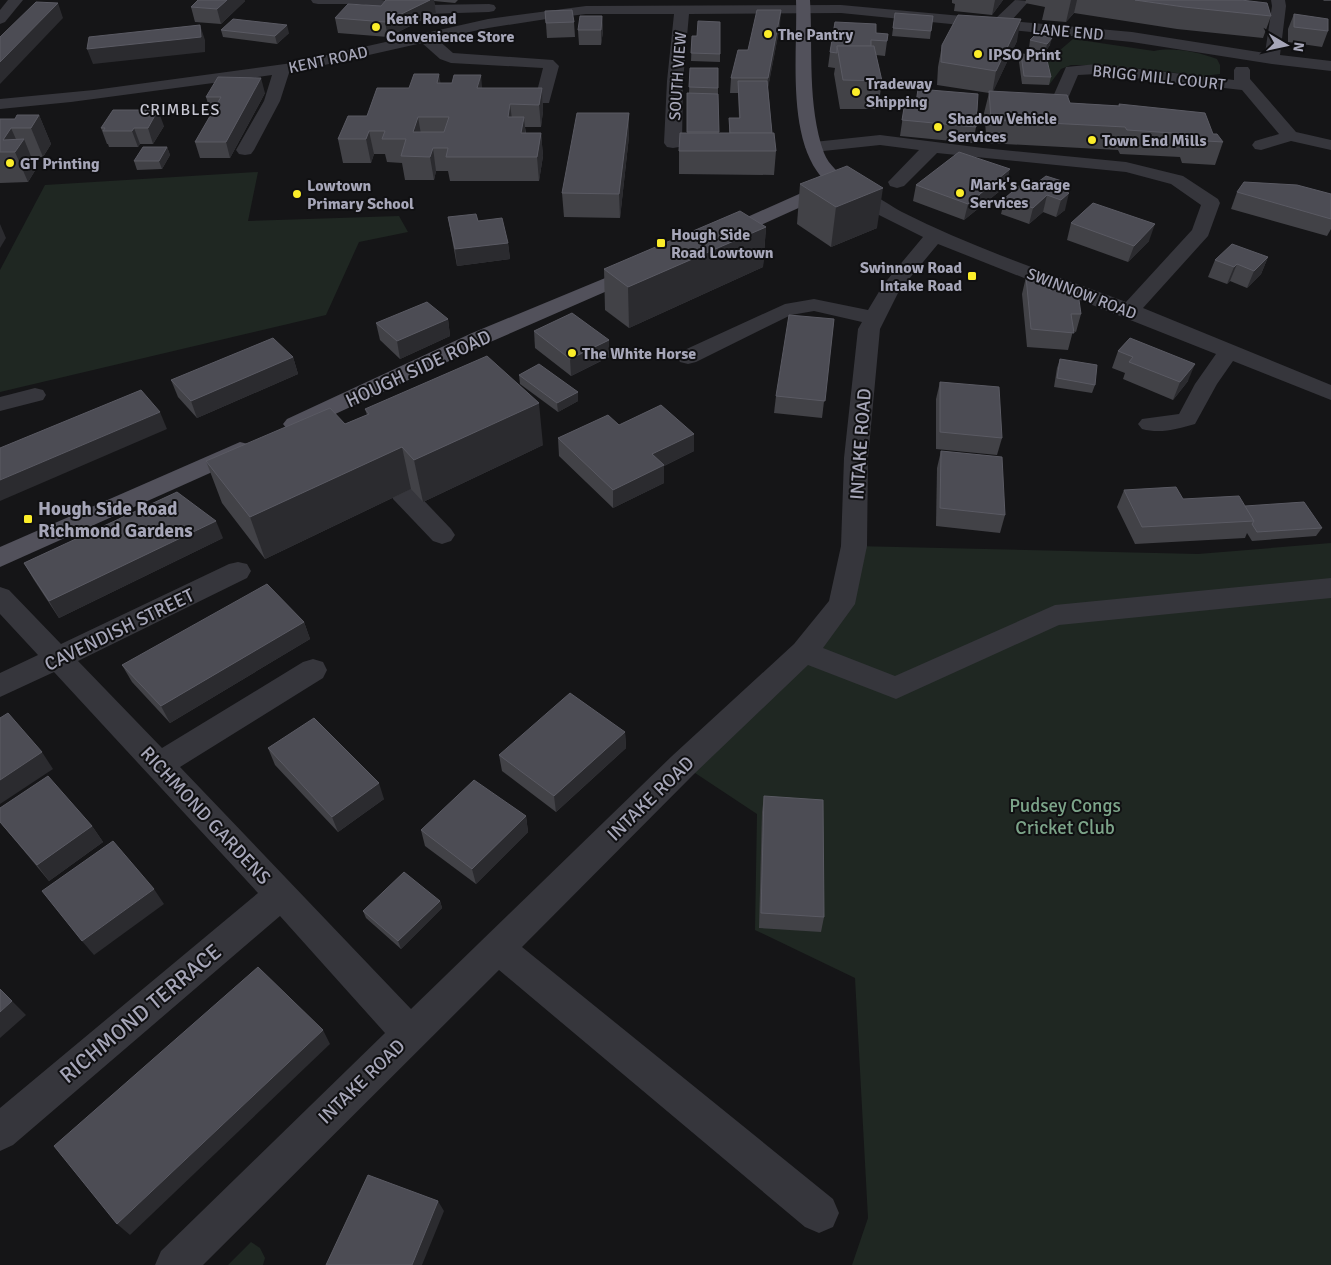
<svg xmlns="http://www.w3.org/2000/svg" width="1331" height="1265" viewBox="0 0 1331 1265" font-family="Signika,sans-serif">
<rect width="100%" height="100%" fill="#151517"/>
<g fill="#1f2722">
<path d="M1073 39 1154 51C1174 47 1197 52 1217 59L1220 65V74L1203 76 1106 65H1071L1061 69 1049 85 1045 63Z"/>
<polygon points="258,172 248,221 399,216 408,232 359,242 326,315 0,392 0,270 45,185"/>
<polygon points="1331,543 1331,1265 852,1265 868,1218 855,978 755,930 757,814 683,765 842,605 854,546 1198,554"/>
<polygon points="251,1242 260,1248 265,1258 263,1265 228,1265"/>
</g>
<g fill="none" stroke-linecap="round" stroke-linejoin="round">
<g fill="#36363c" fill-rule="evenodd">
<polygon points="8,0 23,0 5,22 0,24 0,10"/>
<polygon points="311,0 381,0 426,5 489,4 494,5 496,8 494,11 489,12 426,14 394,11 361,4 318,4 313,3"/>
<polygon points="1015,0 1029,1 1011,21 1132,32 1265,53 1272,6 1271,0 1285,0 1286,6 1280,55 1331,61 1331,71 1272,64 1132,42 841,13 689,14 683,81 682,143 679,147 673,148 667,147 664,143 667,81 674,14 586,14 553,18 488,28 437,39 453,53 553,60 559,66 549,103 537,103 535,99 543,68 451,63 440,59 422,43 289,73 280,101 254,150 251,154 245,155 239,154 236,150 264,101 272,75 71,102 0,109 0,99 94,90 292,63 488,19 586,6 841,5 995,19"/>
<polygon points="1097,64 1234,80 1234,70 1236,67 1248,67 1250,70 1250,79 1296,132 1331,140 1331,150 1291,141 1261,150 1255,149 1252,145 1255,141 1279,134 1242,90 1097,74 1078,75 1066,103 1054,103 1052,99 1066,67"/>
<path d="M880 135 983 148 1126 162 1183 176 1218 199 1220 203 1208 236 1143 308 1331 385V400L1233 361 1217 384 1195 424C1178 429 1160 434 1142 429L1138 424 1142 419 1179 414 1195 384 1216 354 938 244 899 291 880 329 868 458 867 546 855 604 823 648 895 676 1055 605 1331 578V598L1059 625 896 699 808 665 694 774 522 947 833 1199 839 1213 833 1227 819 1233 805 1227 499 970 203 1265H155L161 1251 385 1033 280 916 13 1145 0 1151V1108L258 893 54 672 0 697V673L38 655 0 614V587L9 590 61 644 229 564 238 562 247 564 251 571 247 578 78 661 162 748 303 662 313 659 323 662 327 670 323 678 180 767 411 1009 672 756 794 644 829 601 841 546 844 458 858 329 862 322 814 311 791 315 696 362 688 364 680 362 677 357 680 352 785 304 814 299 868 310 883 285 923 237 873 212 840 193 838 189 840 185C856 181 887 204 902 212 974 248 1050 274 1126 302L1192 230 1201 205 1171 184 1126 172 937 153 904 186 897 188 890 186 888 182 919 150 880 145 814 152 808 151 805 147 808 143 814 142Z"/>
<polygon points="35,388 43,390 46,395 43,400 0,411 0,397"/>
<polygon points="402,485 411,487 451,529 455,535 451,541 442,544 433,541 393,499 390,493 393,487"/>
</g>
<g fill="#52515b" fill-rule="evenodd">
<path d="M796 0H810C813 49 807 105 824 153 829 166 840 172 847 183L845 187 730 239 723 241 716 239 713 235 716 231 826 182C785 142 798 53 796 0Z"/>
<polygon points="639,264 646,266 649,270 646,274 488,343 303,429 295,431 287,429 283,424 287,419 472,333"/>
<polygon points="240,442 248,444 252,450 248,456 0,567 0,547"/>
</g>
</g>
<g fill="#424247">
<polygon points="198,0 244,0 245,1 221,24 195,22 191,7"/>
<polygon points="386,0 458,0 455,3 434,1 436,13 388,37 338,33 335,18 381,6"/>
<polygon points="952,0 1003,0 992,15 954,11 955,4 952,3"/>
<polygon points="1026,0 1241,0 1271,16 1263,38 1177,29 1074,13 1066,22 1042,20 1045,7 1025,3"/>
<polygon points="1323,0 1331,0 1331,1 1324,1"/>
<polygon points="545,11 574,22 575,37 547,38"/>
<polygon points="895,13 931,31 930,39 892,36"/>
<polygon points="1294,14 1328,31 1322,47 1288,42 1288,29"/>
<polygon points="602,16 603,31 601,45 579,45 578,30"/>
<polygon points="720,22 720,62 691,61 692,36 697,36"/>
<polygon points="835,22 876,33 888,34 885,56 876,55 882,81 878,109 840,109 834,74 835,68 828,67 830,52"/>
<polygon points="780,25 768,87 772,133 776,151 774,175 679,174 679,151 687,133 687,93 689,93 690,68 718,68 718,94 719,133 729,133 729,118 739,118 738,93 730,93 731,78 748,50"/>
<polygon points="221,30 289,33 277,44 223,37"/>
<polygon points="1036,34 1050,45 1045,52 1029,48 1030,40"/>
<polygon points="1017,41 993,91 1070,103 1118,106 1119,104 1213,134 1223,142 1215,165 1182,163 1180,157 1120,154 1118,150 987,143 984,113 989,93 937,85 938,67 942,45"/>
<polygon points="1021,54 1051,77 1049,85 1022,84 1019,62"/>
<polygon points="441,83 482,88 542,88 543,111 541,127 525,127 526,133 541,133 543,156 539,181 450,181 448,171 436,171 434,180 405,180 402,163 387,162 385,154 374,154 371,163 343,163 338,139 367,116 409,88"/>
<polygon points="265,93 230,158 200,158 195,142 212,113 211,113 206,97"/>
<polygon points="905,102 976,127 973,143 900,136"/>
<polygon points="629,113 629,136 620,218 564,217 562,193"/>
<polygon points="39,115 51,144 43,157 31,157 36,169 28,182 0,183 0,119 15,119"/>
<polygon points="164,126 153,144 140,144 138,147 109,147 108,144 107,144 101,128"/>
<polygon points="167,147 170,155 162,169 137,170 134,161"/>
<polygon points="800,184 877,228 831,247 797,224"/>
<polygon points="916,185 1006,186 964,220 913,201"/>
<polygon points="1063,191 1065,210 1056,217 1043,212 1029,224 1001,214 1005,198"/>
<polygon points="1237,192 1331,194 1331,229 1327,236 1231,209"/>
<polygon points="448,217 478,221 508,243 510,259 457,266"/>
<polygon points="1071,223 1149,241 1128,262 1067,240"/>
<polygon points="766,227 763,267 629,328 605,310 604,269"/>
<polygon points="1268,257 1261,274 1247,288 1230,281 1227,284 1208,277 1215,260"/>
<polygon points="1026,277 1050,290 1081,314 1076,332 1073,331 1068,350 1027,347 1022,294"/>
<polygon points="448,319 450,336 400,359 380,340 376,323"/>
<polygon points="834,319 822,418 774,413 776,396"/>
<polygon points="534,331 609,340 609,357 571,376 535,348"/>
<polygon points="1130,338 1188,381 1173,400 1123,379 1125,373 1112,368 1118,351"/>
<polygon points="293,357 298,374 197,418 178,397 171,380"/>
<polygon points="1060,359 1095,385 1092,393 1054,387 1057,368"/>
<polygon points="519,375 578,392 578,401 558,412 520,384"/>
<polygon points="940,382 1002,438 997,455 936,449 936,399"/>
<polygon points="365,409 543,445 423,502 411,489 265,559 222,503 206,461 345,424 367,415"/>
<polygon points="619,425 694,434 694,451 664,466 664,483 613,508 559,456 558,438"/>
<polygon points="941,451 1005,515 1000,533 936,526 937,468"/>
<polygon points="1124,490 1183,499 1245,506 1322,528 1316,536 1252,541 1247,533 1245,538 1135,544 1117,507"/>
<polygon points="223,538 59,618 34,580 24,563"/>
<polygon points="304,622 310,639 170,723 132,682 122,665"/>
<polygon points="625,732 626,748 556,812 502,771 499,755"/>
<polygon points="268,748 384,799 338,832 275,765"/>
<polygon points="764,796 824,917 821,932 759,928 762,812"/>
<polygon points="526,816 528,832 476,884 425,846 421,830"/>
<polygon points="0,822 92,826 103,842 49,881"/>
<polygon points="440,901 442,908 401,949 366,918 363,911"/>
</g>
<g fill="#2b2b2f">
<polygon points="227,0 244,0 245,1 221,24 217,9"/>
<polygon points="430,0 434,0 436,13 388,37 385,22"/>
<polygon points="995,0 1003,0 992,15"/>
<polygon points="1071,0 1077,0 1074,13 1066,22"/>
<polygon points="58,3 63,18 0,84 0,62"/>
<polygon points="781,10 780,25 767,94 768,78"/>
<polygon points="602,16 603,31 601,45 601,30"/>
<polygon points="1021,19 1017,41 992,94 996,71"/>
<polygon points="200,25 205,40 205,52 93,64 87,49"/>
<polygon points="287,25 289,33 277,44 275,36"/>
<polygon points="1052,38 1050,45 1045,52 1047,44"/>
<polygon points="439,74 443,97 437,83"/>
<polygon points="481,75 483,97 477,88"/>
<polygon points="261,78 265,93 230,158 226,142"/>
<polygon points="542,88 543,111 541,127 539,105"/>
<polygon points="510,104 513,127 508,117"/>
<polygon points="158,110 164,126 153,144 148,128"/>
<polygon points="629,113 629,136 620,218 619,194"/>
<polygon points="39,115 51,144 43,157 31,128"/>
<polygon points="418,117 422,140 413,132"/>
<polygon points="524,117 526,140 521,133"/>
<polygon points="11,128 19,146 24,139 36,169 28,182 15,152 3,140"/>
<polygon points="134,128 140,144 138,147 132,131"/>
<polygon points="369,131 374,154 371,163 366,139"/>
<polygon points="541,133 543,156 539,181 537,157"/>
<polygon points="167,147 170,155 162,169 159,161"/>
<polygon points="433,148 436,171 434,180 430,157"/>
<polygon points="1010,169 1006,186 964,220 968,204"/>
<polygon points="1065,182 1061,199 1058,189"/>
<polygon points="883,188 877,228 831,247 836,207"/>
<polygon points="1069,193 1065,210 1056,217 1061,200"/>
<polygon points="1047,195 1043,212 1029,224 1033,208"/>
<polygon points="0,224 6,238 0,248"/>
<polygon points="1155,224 1149,241 1128,262 1134,246"/>
<polygon points="766,227 763,267 629,328 628,287"/>
<polygon points="508,243 510,259 457,266 455,249"/>
<polygon points="1268,257 1261,274 1247,288 1254,271"/>
<polygon points="1237,264 1230,281 1227,284 1234,267"/>
<polygon points="448,319 450,336 400,359 397,341"/>
<polygon points="609,340 609,357 571,376 570,359"/>
<polygon points="293,357 298,374 197,418 191,401"/>
<polygon points="1195,364 1188,381 1173,400 1180,382"/>
<polygon points="578,392 578,401 558,412 557,403"/>
<polygon points="539,403 543,445 423,502 414,460"/>
<polygon points="160,412 167,429 0,501 0,480"/>
<polygon points="694,434 694,451 664,466 664,483 613,508 613,490 652,454"/>
<polygon points="402,447 411,489 265,559 250,517"/>
<polygon points="216,521 223,538 59,618 49,601"/>
<polygon points="304,622 310,639 170,723 161,706"/>
<polygon points="625,732 626,748 556,812 554,796"/>
<polygon points="42,752 53,769 0,804 0,780"/>
<polygon points="379,783 384,799 338,832 332,817"/>
<polygon points="526,816 528,832 476,884 472,869"/>
<polygon points="92,826 103,842 49,881 37,865"/>
<polygon points="154,889 164,904 94,955 82,941"/>
<polygon points="440,901 442,908 401,949 398,941"/>
<polygon points="12,1001 26,1015 0,1038 0,1012"/>
<polygon points="323,1030 330,1044 130,1235 117,1224"/>
<polygon points="438,1201 444,1211 422,1265 412,1265"/>
</g>
<g fill="#4c4c54" stroke="#5a5a63" fill-rule="evenodd">
<polygon points="198,0 227,0 217,9 191,7"/>
<polygon points="386,0 430,0 385,22 335,18 348,4 381,6"/>
<polygon points="1135,0 1241,0 1267,3 1271,16 1184,7"/>
<polygon points="36,2 58,3 0,62 0,37"/>
<polygon points="572,10 574,22 546,23 545,11"/>
<polygon points="757,10 781,10 768,78 731,78 738,50 748,50"/>
<polygon points="895,13 933,16 931,31 893,28"/>
<polygon points="1294,14 1328,19 1328,31 1294,27"/>
<polygon points="958,15 1021,19 996,71 941,62 942,45"/>
<polygon points="580,16 602,16 601,30 578,30"/>
<polygon points="233,19 287,25 275,36 221,30"/>
<polygon points="698,21 720,22 720,54 691,53 692,36 697,36"/>
<polygon points="835,22 876,24 876,33 888,34 887,41 871,40 871,46 837,46 837,53 830,52"/>
<polygon points="200,25 201,37 87,49 89,37"/>
<polygon points="1036,34 1052,38 1047,44 1030,40"/>
<polygon points="837,46 874,46 882,81 843,80"/>
<polygon points="1021,54 1046,56 1051,77 1024,76"/>
<polygon points="690,68 718,68 718,88 689,87"/>
<path d="M414 74H439L437 83H452L454 75H481L477 88H542L539 105 510 104 508 117H524L521 133H541L537 157H446L448 148H433L430 157 401 156 406 139H382L385 131H369L366 139H338L348 116H367L377 88H409ZM418 117H449L444 132H413Z"/>
<polygon points="218,77 261,78 226,142 195,142 221,97 206,97"/>
<polygon points="738,81 767,81 772,133 730,133 729,118 740,118"/>
<polygon points="918,89 978,94 976,127 902,120 905,102 916,103"/>
<polygon points="989,91 1067,95 1070,103 1120,106 1119,104 1205,113 1213,134 1217,134 1223,142 1190,140 1188,134 1127,130 1125,127 991,120"/>
<polygon points="687,93 718,94 719,132 687,132"/>
<polygon points="113,110 158,110 148,128 134,128 132,131 103,131 105,128 101,128"/>
<polygon points="577,113 629,113 619,194 562,193"/>
<polygon points="17,115 39,115 31,128 11,128 3,140 24,139 15,152 0,152 0,119 15,119"/>
<polygon points="680,133 774,133 776,151 679,151"/>
<polygon points="143,147 167,147 159,161 134,161"/>
<polygon points="959,152 1010,169 968,204 916,185"/>
<polygon points="847,166 883,188 836,207 800,184"/>
<polygon points="1046,176 1065,182 1058,189 1069,193 1061,200 1047,195 1033,208 1005,198 1027,179 1038,182"/>
<polygon points="1244,182 1297,185 1331,194 1331,219 1237,192"/>
<polygon points="1093,203 1155,224 1134,246 1071,223"/>
<polygon points="740,211 766,227 628,287 604,269"/>
<polygon points="476,214 478,221 502,218 508,243 455,249 448,217"/>
<polygon points="1232,244 1268,257 1254,271 1237,264 1234,267 1215,260"/>
<polygon points="1026,277 1049,279 1050,290 1078,293 1081,314 1071,314 1074,333 1031,329"/>
<polygon points="427,302 448,319 397,341 376,323"/>
<polygon points="572,313 609,340 570,359 534,331"/>
<polygon points="789,315 834,319 825,401 776,396"/>
<polygon points="273,338 293,357 191,401 171,380"/>
<polygon points="1130,338 1195,364 1180,382 1129,362 1133,357 1118,351"/>
<polygon points="487,356 539,403 414,460 402,447 250,517 206,461 330,408 345,424 369,414 365,409"/>
<polygon points="1060,359 1097,365 1095,385 1057,378"/>
<polygon points="539,364 578,392 557,403 519,375"/>
<polygon points="940,382 999,387 1002,438 940,432"/>
<polygon points="141,390 160,412 0,480 0,448"/>
<polygon points="661,405 694,434 652,454 664,465 613,490 558,438 608,415 619,425"/>
<polygon points="941,451 1002,457 1005,515 940,508"/>
<polygon points="1176,487 1183,499 1239,496 1254,521 1142,527 1124,490"/>
<polygon points="177,492 216,521 49,601 24,563"/>
<polygon points="1304,502 1322,528 1257,532 1252,524 1254,521 1245,506"/>
<polygon points="267,584 304,622 161,706 122,665"/>
<polygon points="570,693 625,732 554,796 499,755"/>
<polygon points="8,713 42,752 0,780 0,718"/>
<polygon points="314,718 379,783 332,817 268,748"/>
<polygon points="48,776 92,826 37,865 0,822 0,808"/>
<polygon points="474,780 526,816 472,869 421,830"/>
<polygon points="764,796 823,800 824,917 761,913"/>
<polygon points="113,841 154,889 82,941 42,891"/>
<polygon points="404,872 440,901 398,941 363,911"/>
<polygon points="258,967 323,1030 117,1224 54,1146"/>
<polygon points="0,989 12,1001 0,1012"/>
<polygon points="368,1175 438,1201 412,1265 326,1265"/>
</g>
<g fill="#fbed29" stroke="#101012" stroke-width="2">
<circle cx="376" cy="27" r="5"/>
<circle cx="768" cy="34" r="5"/>
<circle cx="978" cy="54" r="5"/>
<circle cx="856" cy="92" r="5"/>
<circle cx="938" cy="127" r="5"/>
<circle cx="1092" cy="140" r="5"/>
<circle cx="10" cy="163" r="5"/>
<circle cx="960" cy="193" r="5"/>
<circle cx="297" cy="194" r="5"/>
<rect x="656" y="238" width="10" height="10" rx="2.5"/>
<rect x="967" y="271" width="10" height="10" rx="2.5"/>
<circle cx="572" cy="353" r="5"/>
<rect x="23" y="514" width="10" height="10" rx="2.5"/>
</g>
<g text-anchor="middle" stroke-width="4" stroke-linejoin="round" paint-order="stroke">
<g font-size="16" font-weight="bold" fill="#a6a6b8" stroke="#101012" text-anchor="start">
<text x="386" y="24">Kent Road<tspan x="386" dy="18">Convenience Store</tspan></text>
<text x="778" y="40">The Pantry</text>
<text x="988" y="60">IPSO Print</text>
<text x="866" y="89">Tradeway<tspan x="866" dy="18">Shipping</tspan></text>
<text x="948" y="124">Shadow Vehicle<tspan x="948" dy="18">Services</tspan></text>
<text x="1102" y="146">Town End Mills</text>
<text x="20" y="169">GT Printing</text>
<text x="970" y="190">Mark's Garage<tspan x="970" dy="18">Services</tspan></text>
<text x="307" y="191">Lowtown<tspan x="307" dy="18">Primary School</tspan></text>
<text x="671" y="240">Hough Side<tspan x="671" dy="18">Road Lowtown</tspan></text>
<text x="962" y="273" text-anchor="end">Swinnow Road<tspan x="962" dy="18">Intake Road</tspan></text>
<text x="582" y="359">The White Horse</text>
</g>
<g font-size="16" fill="#a6a6b8" stroke="#101012">
<text transform="translate(1068 31) rotate(5)" y="6">LANE END</text>
<text transform="translate(328 59) rotate(-12)" y="6">KENT ROAD</text>
<text transform="translate(677 76) rotate(-86)" y="6">SOUTH VIEW</text>
<text transform="translate(1159 77) rotate(6)" y="6">BRIGG MILL COURT</text>
<text transform="translate(1082 293) rotate(21)" y="6">SWINNOW ROAD</text>
</g>
<g font-size="16" letter-spacing="1" fill="#c7c7d3" stroke="#101012">
<text x="180" y="115">CRIMBLES</text>
</g>
<g font-size="19" fill="#a6a6b8" stroke="#101012">
<text transform="translate(418 368) rotate(-25)" y="7">HOUGH SIDE ROAD</text>
<text transform="translate(860 444) rotate(-86)" y="7">INTAKE ROAD</text>
<text transform="translate(119 629) rotate(-26)" y="7">CAVENDISH STREET</text>
<text transform="translate(650 798) rotate(-44)" y="7">INTAKE ROAD</text>
<text transform="translate(206 815) rotate(47)" y="7">RICHMOND GARDENS</text>
<text transform="translate(361 1081) rotate(-44)" y="7">INTAKE ROAD</text>
</g>
<g font-size="19" font-weight="bold" fill="#a6a6b8" stroke="#101012" text-anchor="start">
<text x="38" y="515">Hough Side Road<tspan x="38" dy="22">Richmond Gardens</tspan></text>
</g>
<g font-size="19" fill="#7ca489" stroke="#101012">
<text x="1065" y="812">Pudsey Congs<tspan x="1065" dy="22">Cricket Club</tspan></text>
</g>
<g font-size="22" fill="#a6a6b8" stroke="#101012">
<text transform="translate(140 1013) rotate(-40)" y="8">RICHMOND TERRACE</text>
</g>
</g>
<g transform="translate(1286 45) rotate(99)" stroke="#101012" stroke-width="4" paint-order="stroke">
<path d="M0-4L9 19L0 12L-9 19Z" fill="#a6a6b8"/>
<text y="-8" font-size="14" font-weight="bold" text-anchor="middle" fill="#a6a6b8">N</text>
</g>
</svg>
